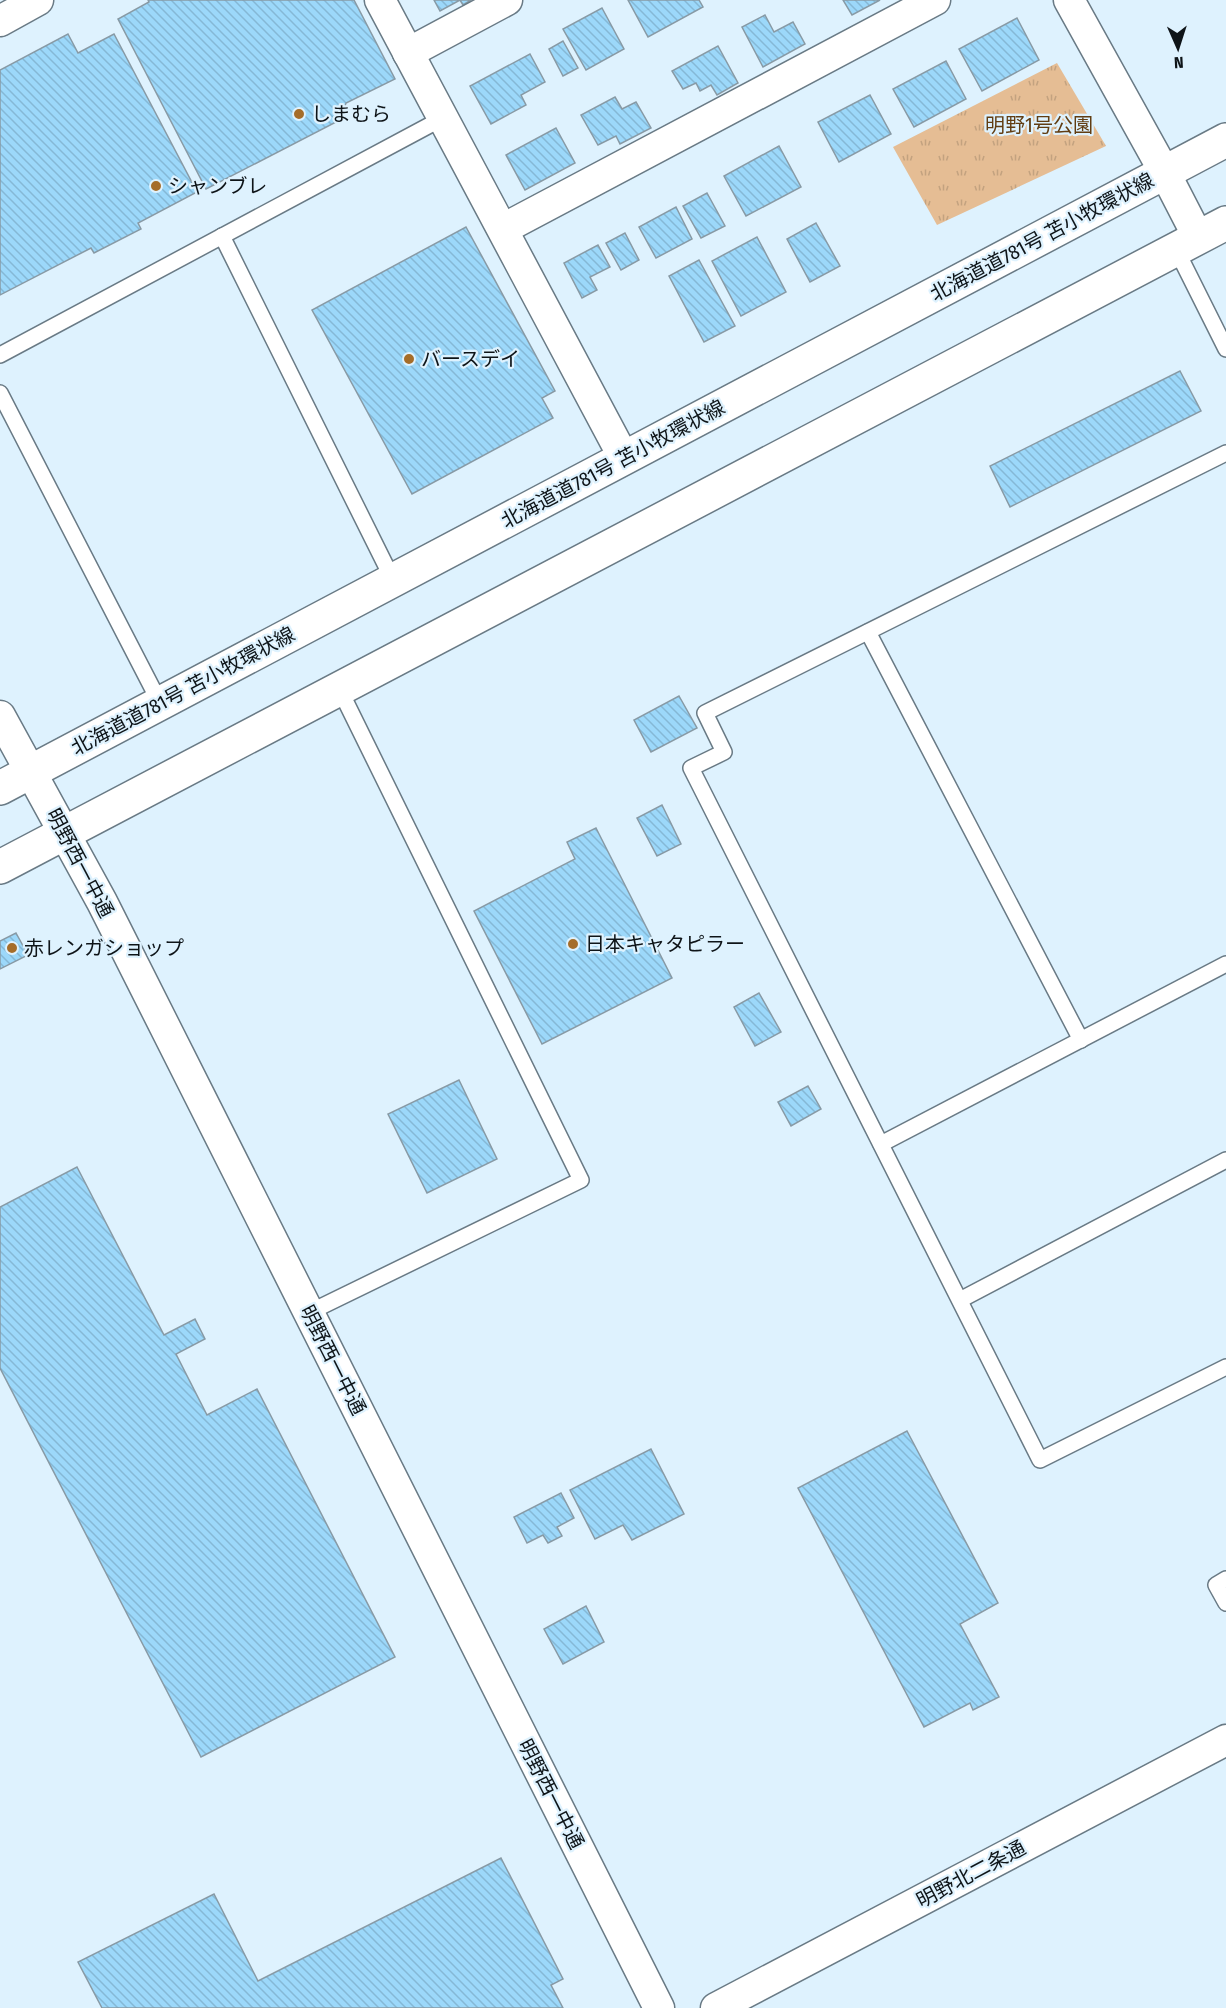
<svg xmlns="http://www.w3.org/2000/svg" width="1226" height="2008" viewBox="0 0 1226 2008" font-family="'Fira Sans Condensed','Noto Sans JP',sans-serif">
<defs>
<pattern id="park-tufts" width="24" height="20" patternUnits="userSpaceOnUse" patternTransform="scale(1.5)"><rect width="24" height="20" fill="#e5bd94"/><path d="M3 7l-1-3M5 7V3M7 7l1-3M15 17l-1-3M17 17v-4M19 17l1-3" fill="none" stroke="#c3a27f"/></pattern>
<pattern id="building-back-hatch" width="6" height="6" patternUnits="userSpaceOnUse" patternTransform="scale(1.5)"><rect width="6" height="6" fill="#9cd8fa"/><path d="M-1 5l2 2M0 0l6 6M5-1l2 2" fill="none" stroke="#85b8d6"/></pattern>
</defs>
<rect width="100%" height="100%" fill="#def2fe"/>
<polygon fill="url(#park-tufts)" points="1057,63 1106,146 937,225 893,147"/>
<g fill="url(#building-back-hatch)" stroke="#889aa5" stroke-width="1.5">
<polygon points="148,0 354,0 395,79 346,103 340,120 206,189 118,19 149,2"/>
<polygon points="434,0 471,0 463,5 460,0 440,11"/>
<polygon points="628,0 699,0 703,7 648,37"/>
<polygon points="843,0 880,0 852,15"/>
<polygon points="602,8 624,49 586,70 563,29"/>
<polygon points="765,15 774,32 793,22 805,44 763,67 742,27"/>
<polygon points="1017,18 1039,60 982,91 959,49"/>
<polygon points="68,34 78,53 114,34 197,192 138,223 141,229 94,253 91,248 0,295 0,70"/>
<polygon points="563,41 578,68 563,76 549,49"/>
<polygon points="718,46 738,83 717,95 711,85 700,91 696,83 683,89 672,71"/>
<polygon points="530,54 545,82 521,95 526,105 491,124 470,86"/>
<polygon points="946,61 966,99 914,127 893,89"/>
<polygon points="870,95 891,134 839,162 818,122"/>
<polygon points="615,97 622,109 636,102 651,128 620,144 616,136 598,145 581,115"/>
<polygon points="556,128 575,163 525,190 506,155"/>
<polygon points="779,146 801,187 746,216 724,176"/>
<polygon points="707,193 725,226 701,238 683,206"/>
<polygon points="676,207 692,239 656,258 639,227"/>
<polygon points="816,223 840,266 810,282 787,239"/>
<polygon points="466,227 555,391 542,398 553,418 412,494 312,310"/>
<polygon points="625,233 639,260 621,270 606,243"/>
<polygon points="757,237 786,292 741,316 712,261"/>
<polygon points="598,245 610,267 590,277 597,290 582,298 564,263"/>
<polygon points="699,260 735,326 704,342 669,276"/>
<polygon points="1180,371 1201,411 1010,507 990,466"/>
<polygon points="679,696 697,728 651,752 634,720"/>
<polygon points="662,805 681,844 657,856 637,818"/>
<polygon points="596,828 672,978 542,1044 474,911 575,859 567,842"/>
<polygon points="16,933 28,955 0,969 0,941"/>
<polygon points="759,993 781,1032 755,1046 734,1007"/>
<polygon points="459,1080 497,1159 427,1193 388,1114"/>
<polygon points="808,1086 821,1109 791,1126 778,1102"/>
<polygon points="77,1167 164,1335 195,1319 205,1339 176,1354 207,1415 257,1389 395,1657 201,1757 0,1368 0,1207"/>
<polygon points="907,1431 998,1603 960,1624 999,1697 973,1710 970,1703 924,1727 798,1488"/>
<polygon points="651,1449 684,1514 632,1540 623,1525 595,1539 570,1490"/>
<polygon points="561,1493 574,1518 557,1527 562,1536 548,1543 543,1535 527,1543 514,1517"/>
<polygon points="586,1606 604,1642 563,1664 544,1629"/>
<polygon points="501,1858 563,1979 551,1985 563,2008 102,2008 78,1962 214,1894 258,1981"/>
</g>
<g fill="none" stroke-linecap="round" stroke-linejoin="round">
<g stroke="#697a85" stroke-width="18">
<g id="service">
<polyline points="222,236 393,580"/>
<polyline points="1176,249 1226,349"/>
<polyline points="0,355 443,118"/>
<polyline points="0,393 160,703"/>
<polyline points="1226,453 705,713 724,752 691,768 1040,1460 1226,1367"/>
<polyline points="868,632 1081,1040"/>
<polyline points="881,1144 1226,964"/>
<polyline points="960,1300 1226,1160"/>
<polyline points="308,1313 581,1180 339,688"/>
<polyline points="1226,1579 1216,1585 1226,1603"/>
</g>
</g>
<g stroke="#697a85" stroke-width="33">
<g id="minor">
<polyline points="380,0 624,458"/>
<polyline points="1069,0 1165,173 1198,237"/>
<polyline points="0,21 38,0"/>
<polyline points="408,53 507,0"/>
<polyline points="503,229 935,0"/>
<polyline points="0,716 102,902 659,2008"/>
<polyline points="716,2008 1226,1740"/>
</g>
</g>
<g stroke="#697a85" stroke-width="36">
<g id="secondary">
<polyline points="0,788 1226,140"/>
<polyline points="0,867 1226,223"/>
</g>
</g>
<use href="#service" stroke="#fff" stroke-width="15"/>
<use href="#minor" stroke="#fff" stroke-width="30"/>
<use href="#secondary" stroke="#fff" stroke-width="33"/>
</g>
<g fill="#a56d2a" stroke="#def2fe" stroke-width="2">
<circle cx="299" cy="114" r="6"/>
<circle cx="156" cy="186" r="6"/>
<circle cx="409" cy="359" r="6"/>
<circle cx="573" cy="944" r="6"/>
<circle cx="12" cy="948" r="6"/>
</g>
<g text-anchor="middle" stroke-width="4.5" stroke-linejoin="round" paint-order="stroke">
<g font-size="20" fill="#0e1418" stroke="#def2fe" text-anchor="start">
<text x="311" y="121">しまむら</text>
<text x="168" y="193">シャンブレ</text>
<text x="421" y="366">バースデイ</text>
<text x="585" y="951">日本キャタピラー</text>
<text x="24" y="955">赤レンガショップ</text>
</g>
<g font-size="20" fill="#613d12" stroke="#def2fe">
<text x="1039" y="132">明野1号公園</text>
</g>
<g font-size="20" fill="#0e1418" stroke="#def2fe">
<text transform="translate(1042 237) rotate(-28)" y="7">北海道道781号 苫小牧環状線</text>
<text transform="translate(613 464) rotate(-28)" y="7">北海道道781号 苫小牧環状線</text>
<text transform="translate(183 691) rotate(-28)" y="7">北海道道781号 苫小牧環状線</text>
<text transform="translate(80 863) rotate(62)" y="7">明野西一中通</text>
<text transform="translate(333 1360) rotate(63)" y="7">明野西一中通</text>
<text transform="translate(551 1794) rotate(63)" y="7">明野西一中通</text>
<text transform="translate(971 1874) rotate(-28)" y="7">明野北二条通</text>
</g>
</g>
<g transform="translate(1178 48) rotate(177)" stroke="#def2fe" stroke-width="4.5" paint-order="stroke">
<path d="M0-4.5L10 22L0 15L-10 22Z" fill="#0e1418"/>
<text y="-9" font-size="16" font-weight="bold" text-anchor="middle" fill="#0e1418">N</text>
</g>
</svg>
